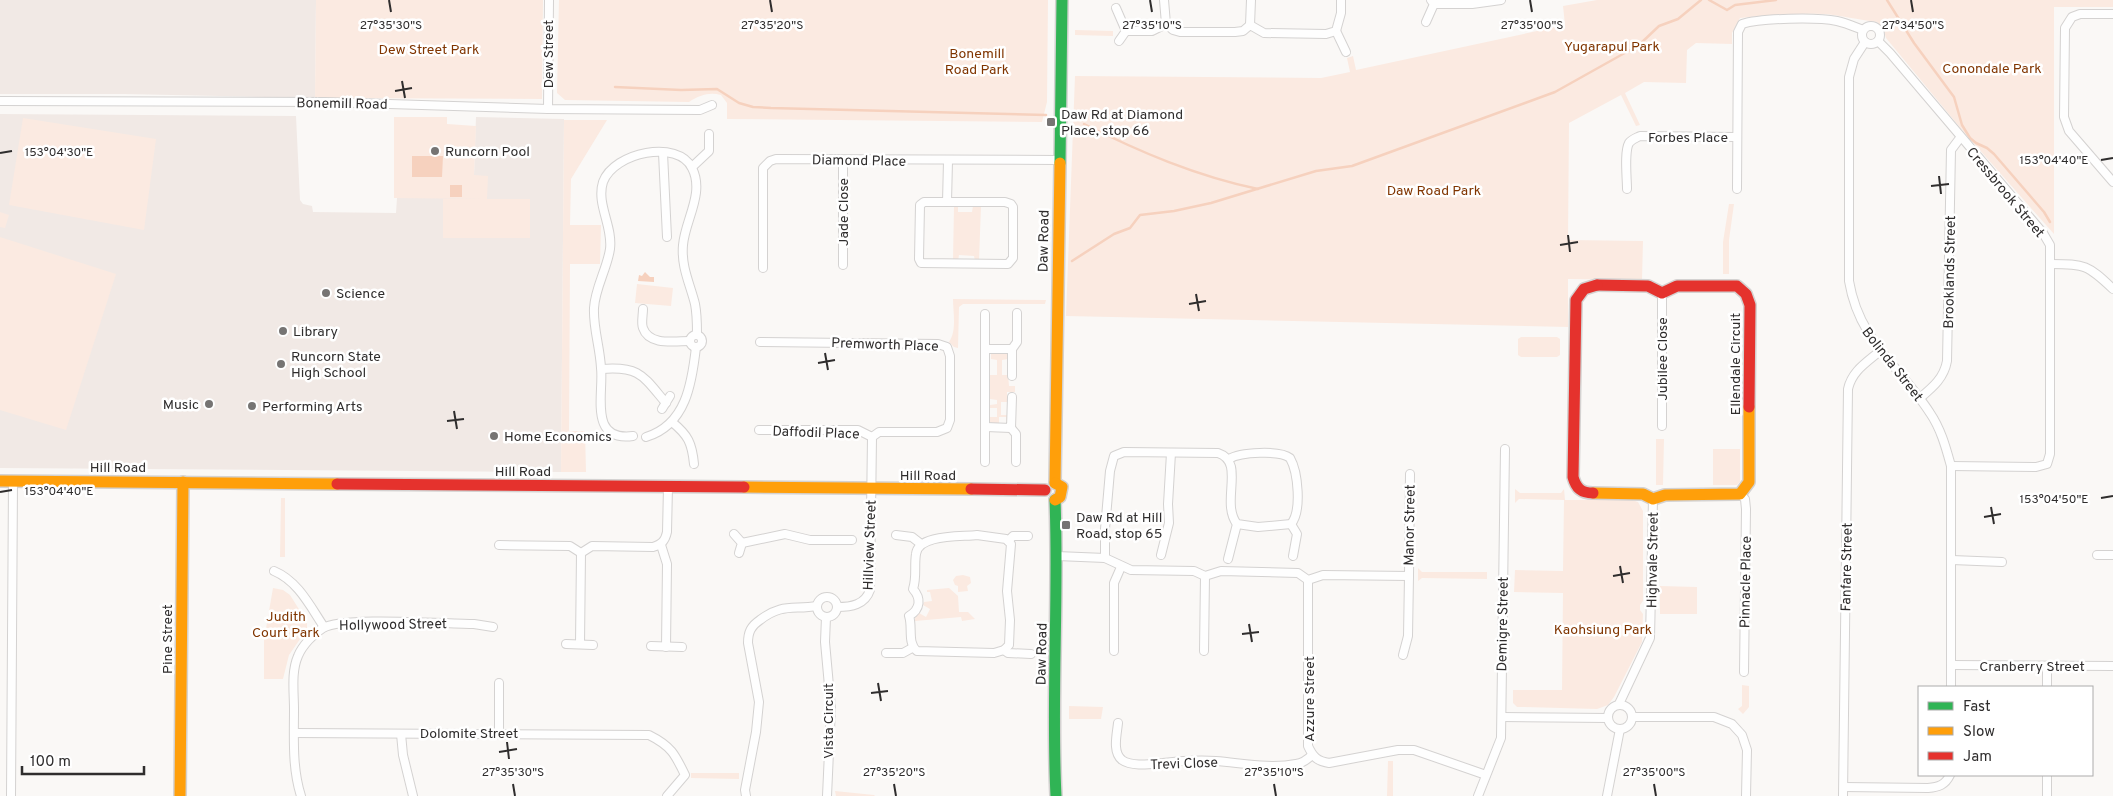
<svg xmlns="http://www.w3.org/2000/svg" width="2113" height="796" viewBox="0 0 2113 796" font-family="Overpass,sans-serif">
<rect width="100%" height="100%" fill="#faf8f6"/>
<g fill="#f1e9e5">
<polygon points="0,0 316,0 315,98 124,94 0,94"/>
<polygon points="0,114 296,116 300,200 303,204 312,206 313,212 396,213 397,198 487,198 474,175 476,117 564,119 561,472 0,468"/>
</g>
<g fill="#fbeae1">
<polygon points="316,0 543,0 542,99 315,98"/>
<path d="M559 0H1048L1047 102 1042 122 727 119V103L721 95C709 92 700 95 689 102L565 100 557 93Z"/>
<path d="M1597 0H2113V7H2054V234L1962 130 1886 38 1883 28 1877 22C1858 20 1841 15 1823 14 1796 13 1767 15 1740 18L1732 33V44L1696 43 1687 50 1686 83 1644 82 1625 93 1640 125 1636 126 1621 95 1569 123 1568 240 1643 241 1642 280 1568 279V327L1066 316 1075 76 1321 78 1350 72 1347 58 1353 56 1356 70 1565 25 1563 6Z"/>
<polygon points="1075,30 1113,31 1113,36 1075,35"/>
<polygon points="394,117 447,117 447,124 476,126 474,175 488,176 487,199 394,198"/>
<polygon points="23,118 156,139 144,230 9,205"/>
<polygon points="564,120 607,120 571,179 570,225 601,225 600,264 570,264 569,431 585,431 586,472 561,472"/>
<rect x="443" y="199" width="87" height="39"/>
<polygon points="1729,204 1734,204 1729,240 1729,274 1723,274 1723,242"/>
<polygon points="954,206 958,206 958,212 972,212 973,206 981,206 979,261 975,261 974,256 959,255 958,261 953,261"/>
<polygon points="0,212 9,215 5,228 0,227"/>
<polygon points="0,237 116,274 66,430 0,410"/>
<polygon points="637,284 673,288 671,306 635,303"/>
<path d="M953 299 1046 300 1045 304H963L959 307 958 348 954 347 949 342C957 331 953 312 953 299Z"/>
<polygon points="1521,337 1557,337 1560,339 1560,355 1557,357 1521,357 1518,355 1518,339"/>
<polygon points="992,353 1008,354 1008,359 1002,360 1002,375 1008,375 1009,386 1015,386 1015,392 1007,392 1007,402 1001,402 1001,415 1007,415 1007,424 1006,417 999,417 999,424 992,424 990,422 990,417 997,417 997,408 990,408 990,405 997,404 997,400 990,399 990,375 997,375 997,360 991,359 991,354"/>
<polygon points="1656,439 1664,439 1663,485 1656,485"/>
<polygon points="1713,449 1740,449 1740,482 1737,485 1713,485"/>
<polygon points="1515,489 1520,493 1561,493 1564,489 1565,500 1632,500 1638,502 1643,511 1643,601 1640,605 1640,610 1643,614 1642,642 1614,697 1608,705 1597,709 1523,707 1517,707 1513,703 1513,690 1562,690 1563,593 1514,592 1515,570 1563,571 1564,500 1519,499 1515,503"/>
<polygon points="281,498 285,498 285,557 280,557"/>
<polygon points="1418,568 1422,572 1487,572 1487,579 1422,578 1418,581"/>
<polygon points="963,575 970,577 971,583 967,586 968,591 958,592 958,586 955,585 953,580 956,576"/>
<polygon points="1660,586 1697,587 1697,614 1660,614"/>
<polygon points="273,588 283,590 290,595 307,622 307,629 289,655 283,679 264,679 264,640"/>
<polygon points="949,588 958,596 959,612 968,612 975,619 962,621 961,617 915,621 915,618 919,613 926,617 930,609 923,605 924,602 932,601 930,592 927,592 927,590"/>
<polygon points="1742,685 1749,686 1749,707 1743,714 1738,709 1742,706"/>
<polygon points="1069,706 1103,707 1101,719 1069,719"/>
<polygon points="1388,761 1393,761 1393,796 1387,796"/>
<polygon points="691,773 739,773 739,779 691,778"/>
<polygon points="835,791 874,795 875,796 836,796"/>
</g>
<g fill="#f6d1be">
<polygon points="412,156 443,156 442,177 412,177"/>
<rect x="450" y="185" width="12" height="12"/>
<polygon points="645,272 650,277 654,277 654,282 638,281 639,275 642,276"/>
</g>
<g fill="none" stroke-linecap="round" stroke-linejoin="round">
<g stroke="#f6d1be" stroke-width="2.5">
<polyline points="1709,0 1727,10 1735,5 1776,0"/>
<polyline points="1887,0 1914,43 1954,97 1962,125 1970,138 1976,143 1987,148 1994,154 2044,212 2050,222"/>
<polyline points="615,87 681,90 717,89 739,103 753,107 771,108 1046,115"/>
<path d="M1084 124C1140 152 1196 176 1258 189"/>
<polyline points="1072,261 1114,234 1130,228 1140,215 1174,211 1211,203 1316,171 1352,166 1555,92 1639,45 1659,26 1678,19 1701,0"/>
</g>
<g stroke="#d4d2d1" stroke-width="10">
<g id="street">
<polyline points="1164,0 1166,24"/>
<polyline points="1434,4 1472,4 1501,0"/>
<polyline points="1116,8 1126,31 1119,41"/>
<polyline points="2113,14 2080,14 2072,17 2065,28 2064,117 2069,131 2113,182"/>
<polyline points="1426,22 1434,4 1431,0"/>
<polyline points="1250,25 1251,0"/>
<circle cx="1871" cy="35" r="9"/>
<polyline points="1126,31 1152,31 1166,24 1173,30 1180,32 1235,32 1243,31 1250,25 1264,33 1326,34 1336,31 1341,13 1341,0"/>
<polyline points="1336,31 1346,52"/>
<polyline points="1878,41 1890,53 2043,233 2050,245 2050,454 2047,464 2036,467 1951,466"/>
<path d="M1865 42 1854 59 1849 77V281C1859 341 1899 365 1930 413 1941 429 1946 448 1951 466V687"/>
<polyline points="0,101 325,102 548,109 700,110 712,105"/>
<polyline points="548,109 549,0"/>
<polyline points="663,153 667,237"/>
<polyline points="692,167 709,151 709,134"/>
<path d="M1627 189C1627 178 1624 152 1629 143 1632 139 1636 138 1640 136L1736 137"/>
<path d="M1737 189 1738 32 1742 24C1761 18 1817 17 1837 21 1846 23 1855 27 1863 30"/>
<polygon points="924,202 1005,202 1011,204 1013,207 1013,258 1008,264 921,263 919,259 920,205"/>
<polyline points="947,202 948,161"/>
<path d="M2051 264C2085 264 2088 265 2113 289"/>
<polyline points="843,265 843,160"/>
<polyline points="763,268 763,168 770,161 776,159 1059,160"/>
<path d="M643 309C643 315 641 323 643 328 649 346 675 341 690 341"/>
<polyline points="985,314 985,462"/>
<circle cx="696" cy="341" r="6"/>
<path d="M760 342 938 344 947 347 950 356V420L947 428 937 432H879L872 437 870 590C865 605 851 607 837 607"/>
<polyline points="986,349 1012,349 1012,376"/>
<polyline points="1012,349 1017,342 1017,313"/>
<path d="M602 369C640 366 643 376 666 403"/>
<path d="M1920 398C1933 387 1944 378 1947 361L1951 150 1960 138"/>
<polyline points="662,409 670,396"/>
<path d="M672 422C688 435 692 443 694 464"/>
<polyline points="1662,426 1662,293"/>
<polyline points="986,427 1011,428 1012,397"/>
<polyline points="1011,428 1016,434 1016,462"/>
<polyline points="759,430 858,430 872,437"/>
<path d="M633 436C588 442 604 393 601 368 600 347 593 328 594 308 595 288 607 269 610 249 613 226 596 204 603 182 614 152 678 139 692 168 705 193 685 220 683 245 681 267 690 284 695 304 697 314 697 324 697 334"/>
<path d="M646 437C686 425 692 383 696 347"/>
<polyline points="1740,494 1745,499 1746,509 1744,672"/>
<polyline points="1291,524 1297,534 1293,556"/>
<polyline points="734,534 742,543 739,553"/>
<polyline points="896,535 912,537 921,544"/>
<path d="M977 535 1006 539 1011 544 1007 591 1010 620 1009 645 1004 650 994 653 917 651C907 643 913 627 909 616 921 609 921 598 913 589 917 577 914 566 916 554 918 534 961 537 977 535Z"/>
<polyline points="1008,541 1013,536 1028,536"/>
<polyline points="742,543 785,534 810,540 852,540"/>
<polyline points="499,545 570,546 581,553"/>
<polyline points="661,545 667,564 666,647"/>
<polyline points="1161,555 1169,523 1168,504 1171,453"/>
<polyline points="2097,555 2113,555"/>
<polyline points="1057,556 1105,558 1131,570 1194,571 1205,576 1221,571 1298,573 1308,580 1323,575 1409,576 1410,474"/>
<path d="M1105 558V529L1110 471 1114 456 1124 452 1218 453C1246 462 1220 502 1237 524L1258 527 1291 524C1302 511 1298 472 1290 458 1280 450 1240 452 1229 459"/>
<polyline points="1228,559 1237,524"/>
<polyline points="1952,560 2002,562"/>
<path d="M274 571C298 581 310 606 324 627"/>
<path d="M1308 580V746C1313 757 1317 761 1329 763L1398 750H1414L1486 775"/>
<circle cx="827" cy="607" r="10"/>
<polyline points="826,617 825,642 831,708 827,796"/>
<polyline points="566,644 593,645"/>
<path d="M580 644 581 553 592 546 653 547C662 544 665 541 667 532L668 487"/>
<polyline points="651,646 682,647"/>
<polyline points="1004,650 1008,653 1031,654"/>
<polyline points="1114,651 1114,583 1121,567"/>
<polyline points="1204,651 1205,576"/>
<polyline points="886,653 903,653 912,648"/>
<polyline points="1403,655 1408,636 1409,576"/>
<polyline points="1951,665 2113,666"/>
<polyline points="2047,687 2047,666"/>
<polyline points="1619,704 1650,638 1653,499"/>
<circle cx="1620" cy="717" r="12"/>
<polyline points="1502,717 1608,718"/>
<polyline points="1633,717 1714,717 1732,724 1742,735 1747,750 1746,796"/>
<path d="M1118 723C1117 734 1112 752 1122 760 1132 767 1151 764 1163 763 1180 761 1198 760 1216 761 1242 763 1270 769 1296 764 1303 763 1307 760 1312 755"/>
<path d="M294 733 649 735C671 746 675 754 685 775L667 796"/>
<polyline points="499,733 499,683"/>
<polyline points="401,734 403,755 413,796"/>
<path d="M1844 787 1928 788C1939 787 1945 785 1950 775"/>
<polyline points="11,796 13,481"/>
<path d="M301 796C292 768 294 738 294 709 294 692 291 672 298 656 302 646 313 634 323 628 343 616 445 624 474 624L493 627"/>
<path d="M746 796 745 790 756 732 759 702 748 643C748 632 751 626 760 620 782 603 793 610 817 606"/>
<polyline points="1478,796 1501,738 1505,449"/>
<polyline points="1607,796 1620,729"/>
<path d="M1843 796 1848 389C1852 371 1866 363 1880 351"/>
<polyline points="2047,796 2047,775"/>
</g>
</g>
<g stroke="#d4d2d1" stroke-width="14">
<g id="fast">
<polyline points="1060,163 1062,0"/>
<path d="M1055 500C1059 599 1051 697 1056 796"/>
</g>
</g>
<g stroke="#d4d2d1" stroke-width="14">
<g id="slow">
<polyline points="0,481 337,484"/>
<polyline points="1055,483 1060,163"/>
<polyline points="1055,483 1062,487 1060,497 1055,500"/>
<polyline points="744,487 971,489"/>
<polyline points="1593,493 1643,494 1653,499 1665,495 1740,494 1749,482 1749,407"/>
<polyline points="180,796 183,482"/>
</g>
</g>
<g stroke="#d4d2d1" stroke-width="14">
<g id="jam">
<polyline points="1597,285 1648,286 1662,293 1677,286 1737,286 1746,294 1750,305 1749,407"/>
<polyline points="337,484 744,487"/>
<polyline points="971,489 1045,490"/>
<path d="M1593 493C1581 493 1576 488 1573 477L1576 300 1584 289 1597 285"/>
</g>
</g>
<use href="#street" stroke="#fefefe" stroke-width="8"/>
<use href="#fast" stroke="#30b455" stroke-width="11"/>
<use href="#slow" stroke="#ff9f0a" stroke-width="11"/>
<use href="#jam" stroke="#e5322d" stroke-width="11"/>
</g>
<path fill="none" stroke="#2f2d2d" stroke-width="2" d="M389 0 391 12M770 0 772 12M1150 0 1152 12M1530 0 1532 12M1911 0 1913 12M402 81 405 98M395 91 412 88M0 153 12 151M2101 160 2113 158M1939 176 1941 194M1931 186 1949 184M1568 235 1570 252M1560 245 1578 242M1196 294 1199 311M1189 304 1206 301M825 353 828 370M818 363 835 360M454 411 457 429M447 421 464 419M0 492 12 490M2101 498 2113 496M1991 507 1994 524M1984 517 2001 514M1620 566 1623 583M1613 576 1630 573M1249 624 1252 642M1242 634 1259 632M878 683 881 701M871 693 888 691M507 742 509 759M499 752 517 749M513 784 515 796M894 784 896 796M1274 784 1276 796M1654 784 1656 796"/>
<g fill="#767473" stroke="#fff" stroke-width="2">
<rect x="1046" y="117" width="10" height="10" rx="2.5"/>
<circle cx="435" cy="151" r="5"/>
<circle cx="326" cy="293" r="5"/>
<circle cx="283" cy="331" r="5"/>
<circle cx="281" cy="364" r="5"/>
<circle cx="209" cy="404" r="5"/>
<circle cx="252" cy="406" r="5"/>
<circle cx="494" cy="436" r="5"/>
<rect x="1061" y="520" width="10" height="10" rx="2.5"/>
</g>
<g text-anchor="middle" stroke-width="5" stroke-linejoin="round" paint-order="stroke">
<g font-size="14" fill="#803500" stroke="#fff">
<text x="1612" y="51">Yugarapul Park</text>
<text x="429" y="54">Dew Street Park</text>
<text x="977" y="58">Bonemill<tspan x="977" dy="16">Road Park</tspan></text>
<text x="1992" y="73">Conondale Park</text>
<text x="1434" y="195">Daw Road Park</text>
<text x="286" y="621">Judith<tspan x="286" dy="16">Court Park</tspan></text>
<text x="1603" y="634">Kaohsiung Park</text>
</g>
<g font-size="14" fill="#2f2d2d" stroke="#fff">
<text transform="translate(548 54) rotate(-90)" y="5">Dew Street</text>
<text transform="translate(342 103) rotate(1)" y="5">Bonemill Road</text>
<text x="1688" y="142">Forbes Place</text>
<text transform="translate(859 160) rotate(1)" y="5">Diamond Place</text>
<text transform="translate(2006 192) rotate(50)" y="5">Cressbrook Street</text>
<text transform="translate(843 212) rotate(-90)" y="5">Jade Close</text>
<text transform="translate(1043 241) rotate(-89)" y="5">Daw Road</text>
<text transform="translate(1949 272) rotate(-89)" y="5">Brooklands Street</text>
<text transform="translate(885 344) rotate(2)" y="5">Premworth Place</text>
<text transform="translate(1662 359) rotate(-90)" y="5">Jubilee Close</text>
<text transform="translate(1735 364) rotate(-90)" y="5">Ellendale Circuit</text>
<text transform="translate(1893 364) rotate(52)" y="5">Bolinda Street</text>
<text transform="translate(816 432) rotate(2)" y="5">Daffodil Place</text>
<text x="118" y="472">Hill Road</text>
<text x="523" y="476">Hill Road</text>
<text x="928" y="480">Hill Road</text>
<text transform="translate(1409 525) rotate(-89)" y="5">Manor Street</text>
<text transform="translate(869 545) rotate(-88)" y="5">Hillview Street</text>
<text transform="translate(1652 560) rotate(-89)" y="5">Highvale Street</text>
<text transform="translate(1846 567) rotate(-89)" y="5">Fanfare Street</text>
<text transform="translate(1745 582) rotate(-89)" y="5">Pinnacle Place</text>
<text transform="translate(393 624) rotate(-1)" y="5">Hollywood Street</text>
<text transform="translate(1502 624) rotate(-89)" y="5">Demigre Street</text>
<text transform="translate(167 639) rotate(-90)" y="5">Pine Street</text>
<text transform="translate(1041 654) rotate(-89)" y="5">Daw Road</text>
<text x="2032" y="671">Cranberry Street</text>
<text transform="translate(1309 699) rotate(-90)" y="5">Azzure Street</text>
<text transform="translate(828 721) rotate(-90)" y="5">Vista Circuit</text>
<text x="469" y="738">Dolomite Street</text>
<text transform="translate(1184 763) rotate(-2)" y="5">Trevi Close</text>
</g>
<g font-size="14" fill="#2f2d2d" stroke="#fff" text-anchor="start">
<text x="1061" y="119">Daw Rd at Diamond<tspan x="1061" dy="16">Place, stop 66</tspan></text>
<text x="445" y="156">Runcorn Pool</text>
<text x="336" y="298">Science</text>
<text x="293" y="336">Library</text>
<text x="291" y="361">Runcorn State<tspan x="291" dy="16">High School</tspan></text>
<text x="199" y="409" text-anchor="end">Music</text>
<text x="262" y="411">Performing Arts</text>
<text x="504" y="441">Home Economics</text>
<text x="1076" y="522">Daw Rd at Hill<tspan x="1076" dy="16">Road, stop 65</tspan></text>
</g>
</g>
<g font-size="12" text-anchor="middle" fill="#2f2d2d" stroke="#fff" stroke-width="5" stroke-linejoin="round" paint-order="stroke">
<text x="391" y="29">27°35'30"S</text>
<text x="772" y="29">27°35'20"S</text>
<text x="1152" y="29">27°35'10"S</text>
<text x="1532" y="29">27°35'00"S</text>
<text x="1913" y="29">27°34'50"S</text>
<text x="59" y="156">153°04'30"E</text>
<text x="2054" y="164">153°04'40"E</text>
<text x="59" y="495">153°04'40"E</text>
<text x="2054" y="503">153°04'50"E</text>
<text x="513" y="776">27°35'30"S</text>
<text x="894" y="776">27°35'20"S</text>
<text x="1274" y="776">27°35'10"S</text>
<text x="1654" y="776">27°35'00"S</text>
</g>
<rect x="1918" y="686" width="175" height="90" fill="#ffffff" stroke="#acabab"/>
<rect x="1928" y="702" width="25" height="8" fill="#30b455" stroke="#acabab"/>
<text x="1963" y="711" font-size="15" fill="#2f2d2d">Fast</text>
<rect x="1928" y="727" width="25" height="8" fill="#ff9f0a" stroke="#acabab"/>
<text x="1963" y="736" font-size="15" fill="#2f2d2d">Slow</text>
<rect x="1928" y="752" width="25" height="8" fill="#e5322d" stroke="#acabab"/>
<text x="1963" y="761" font-size="15" fill="#2f2d2d">Jam</text>
<path d="M22 766v8h122v-8" fill="none" stroke="#2f2d2d" stroke-width="2.5"/>
<text x="30" y="766" font-size="15" fill="#2f2d2d" stroke="#ffffff" stroke-width="4" paint-order="stroke">100 m</text>
</svg>
